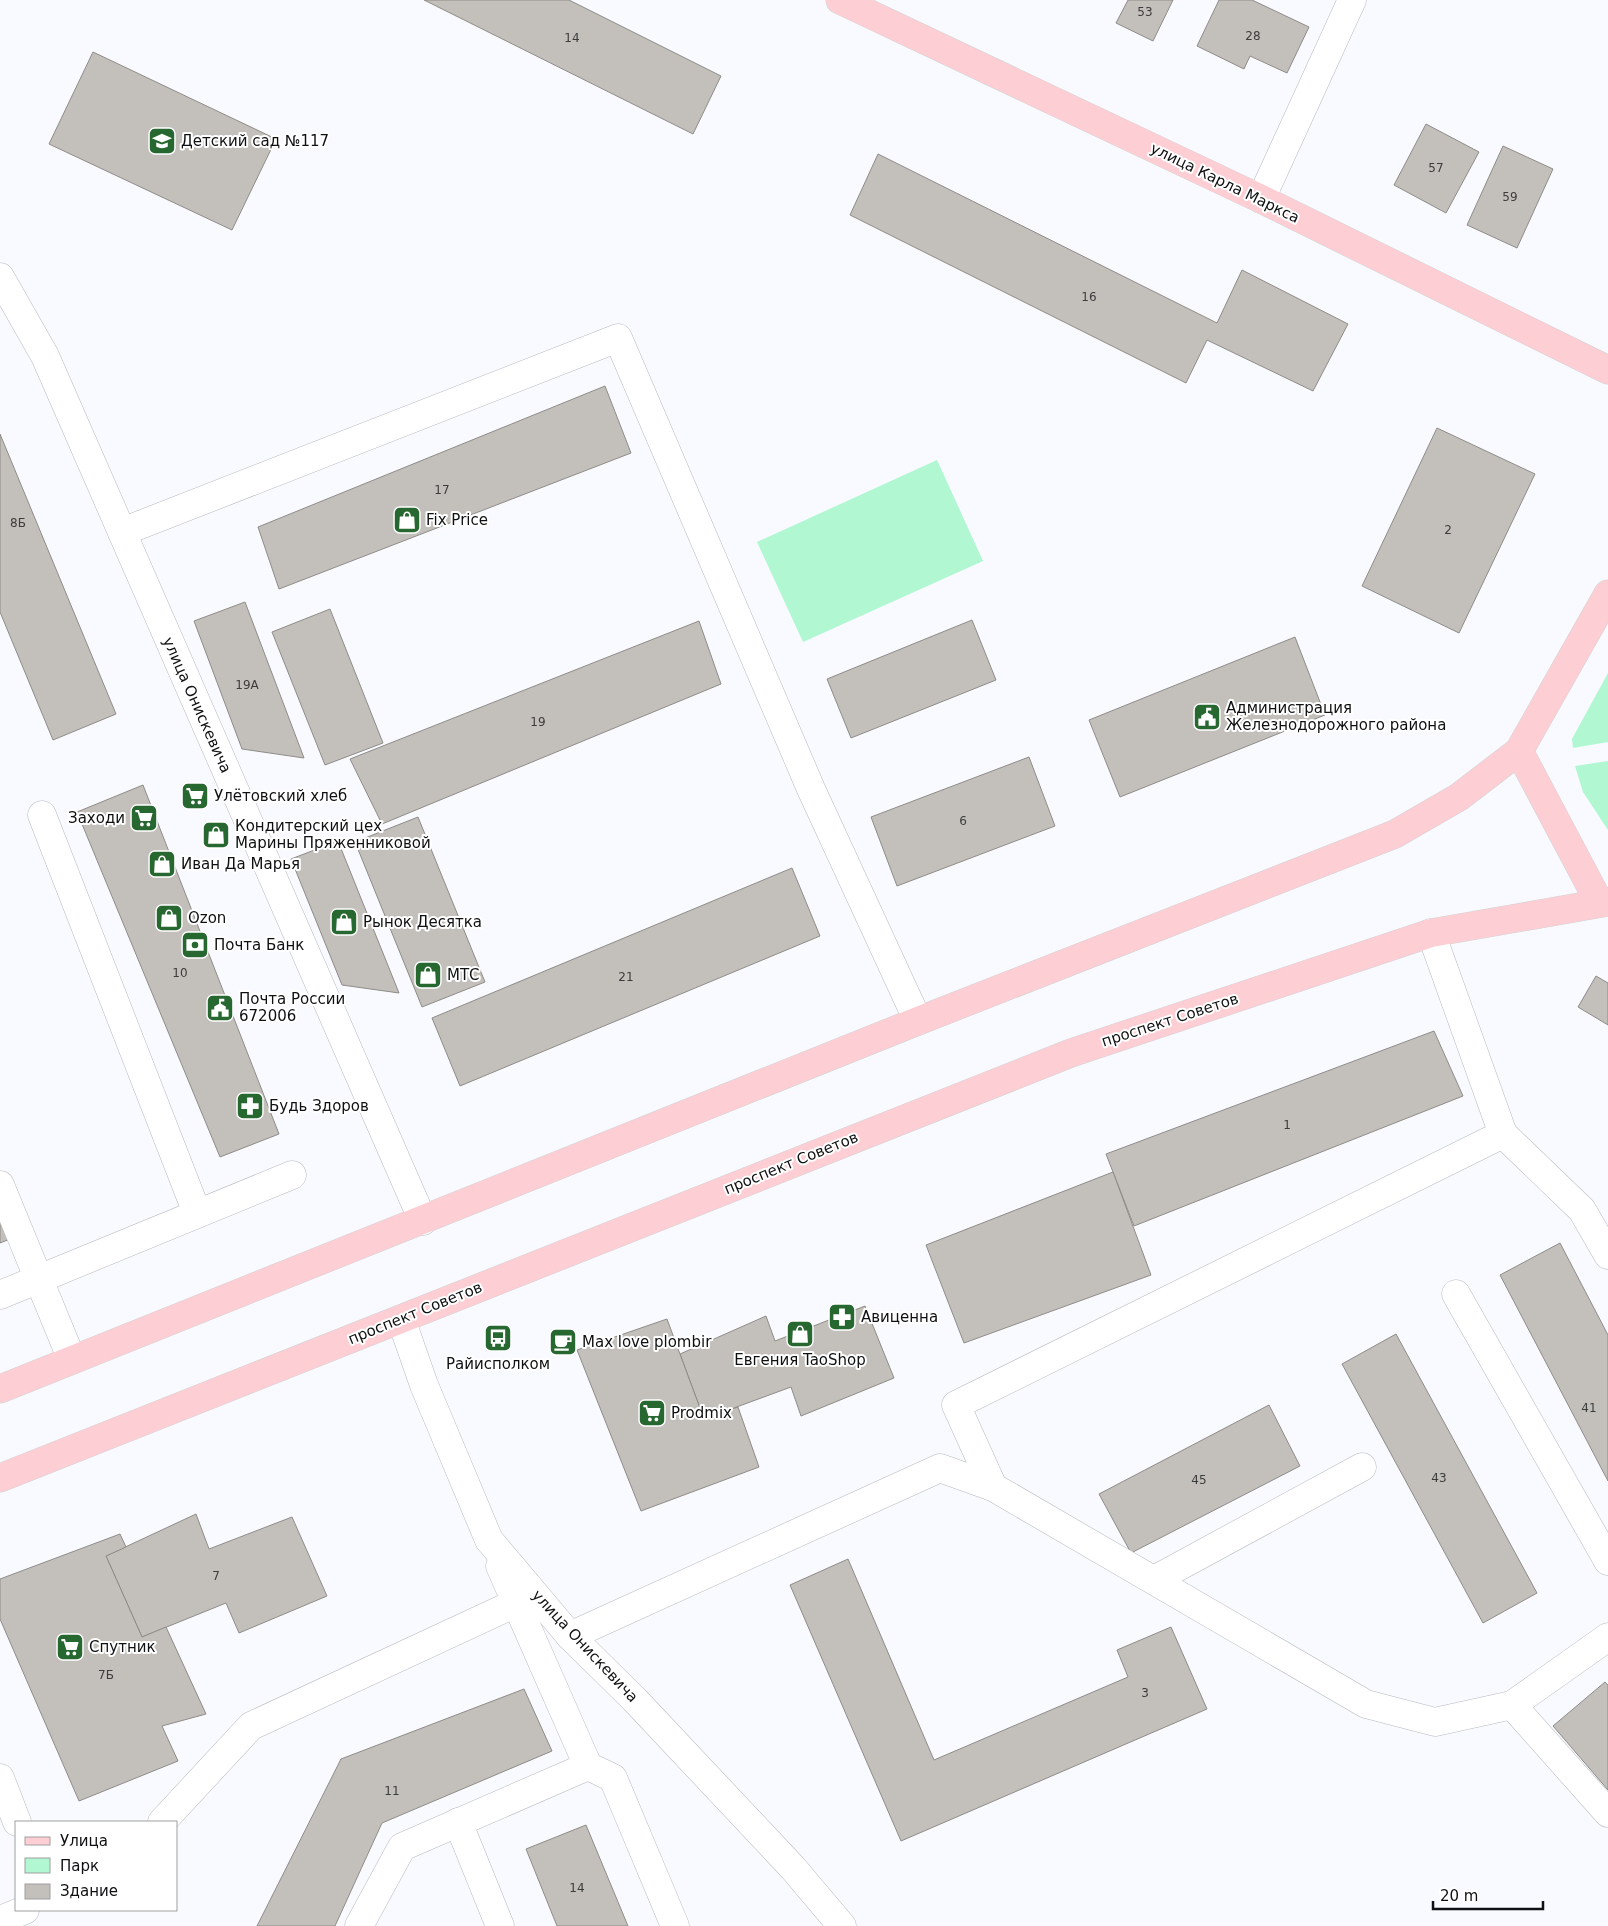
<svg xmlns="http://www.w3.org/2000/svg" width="1608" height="1926" viewBox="0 0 1608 1926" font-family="'DejaVu Sans',sans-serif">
<rect width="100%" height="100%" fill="#f8faff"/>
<g fill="#b0f7d2">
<polygon points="937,460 983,561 803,642 757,542"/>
<polygon points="1608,673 1608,742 1573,748 1572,739"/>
<polygon points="1608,761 1608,830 1583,792 1575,766"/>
</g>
<g fill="#c3c0bc" stroke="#8f8c88">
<polygon points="424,0 569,0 721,76 693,134"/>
<polygon points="1128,0 1173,0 1153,41 1116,23"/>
<polygon points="1219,0 1252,0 1309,27 1287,73 1250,56 1244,69 1197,46"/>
<polygon points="93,52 276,139 232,230 49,144"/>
<polygon points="1426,124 1479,152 1446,213 1394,185"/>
<polygon points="1503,146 1553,169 1517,248 1467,225"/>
<polygon points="878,154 1217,323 1242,270 1348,324 1313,391 1207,340 1186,383 850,215"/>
<polygon points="605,386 631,453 279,589 258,527"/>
<polygon points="1437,428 1535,474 1459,633 1362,586"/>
<polygon points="0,434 116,714 53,740 0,612"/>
<polygon points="245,602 304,758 242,749 194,621"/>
<polygon points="330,609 383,743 325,765 272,632"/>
<polygon points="972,620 996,680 851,738 827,679"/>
<polygon points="699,621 721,684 382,824 350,759"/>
<polygon points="1295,637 1325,715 1120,797 1089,720"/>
<polygon points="1029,757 1055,826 897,886 871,817"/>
<polygon points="198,784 205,802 192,807 185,790"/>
<polygon points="143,785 279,1134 220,1157 77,812"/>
<polygon points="418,817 485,982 422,1007 355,842"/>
<polygon points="220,823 227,839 211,846 204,830"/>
<polygon points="338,841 399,993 342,985 291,859"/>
<polygon points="792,868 820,936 460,1086 432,1018"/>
<polygon points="1596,976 1608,983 1608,1025 1578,1007"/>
<polygon points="1434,1031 1463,1096 1134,1226 1106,1154"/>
<polygon points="1113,1172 1151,1275 964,1343 926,1245"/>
<polygon points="0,1215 10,1239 0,1243"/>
<polygon points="1560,1243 1608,1335 1608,1481 1500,1275"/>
<polygon points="865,1306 894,1378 801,1416 791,1387 704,1419 680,1354 766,1316 775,1341"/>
<polygon points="667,1319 704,1419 738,1407 759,1467 641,1511 577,1350"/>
<polygon points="1396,1334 1537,1593 1483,1623 1342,1364"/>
<polygon points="1269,1405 1300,1466 1131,1553 1099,1494"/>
<polygon points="196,1514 209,1549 292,1517 327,1596 239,1633 226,1603 142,1637 106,1556"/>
<polygon points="120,1534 126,1547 106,1556 142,1637 166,1627 206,1714 162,1726 178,1761 79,1801 0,1619 0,1579"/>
<polygon points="848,1559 934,1760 1128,1677 1117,1650 1171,1627 1207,1709 901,1841 790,1585"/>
<polygon points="1605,1682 1608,1685 1608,1790 1553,1726"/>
<polygon points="524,1689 552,1751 382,1823 335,1926 257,1926 341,1759"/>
<polygon points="586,1825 628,1926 557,1926 526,1849"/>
</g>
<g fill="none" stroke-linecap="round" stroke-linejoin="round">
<g stroke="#b8babf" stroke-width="29">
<g id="minor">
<polyline points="1261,199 1352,0"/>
<polyline points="0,277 45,356 423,1221"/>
<polyline points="122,532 618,338 811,789 918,1021"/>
<polyline points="42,815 197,1213"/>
<polyline points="1503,1134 1582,1210 1608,1255"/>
<polyline points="0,1185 72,1360"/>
<polyline points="1456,1294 1608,1561"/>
<polyline points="0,1295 292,1175"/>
<polyline points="401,1319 424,1385 489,1540 570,1636 635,1700 793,1868 842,1926"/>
<polyline points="993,1487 956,1405 1503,1134 1431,933"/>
<polyline points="1154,1580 1362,1467"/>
<polyline points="570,1636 940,1468 993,1487 1366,1704 1435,1722 1512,1705 1608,1637"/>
<polyline points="1512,1705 1608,1813"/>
<polyline points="588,1766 613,1778 675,1926"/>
<polyline points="0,1778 17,1822"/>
<polyline points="162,1822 251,1726 516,1603"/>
<polyline points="458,1822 500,1926"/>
<polyline points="0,1920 25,1910"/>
<polyline points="359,1926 402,1847 588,1766 500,1566"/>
</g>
</g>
<g stroke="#d4d4d4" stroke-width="29">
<g id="major">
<polyline points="840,0 1261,199 1608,370"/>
<polyline points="1519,751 1599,902"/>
<polyline points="0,1389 918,1021 1395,834 1459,797 1519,751 1608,594"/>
<polyline points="0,1478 1071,1053 1431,933 1608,902"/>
</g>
</g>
<use href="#minor" stroke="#fff" stroke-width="28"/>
<use href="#major" stroke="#fdced3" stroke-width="28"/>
</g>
<defs>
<g id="school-square" transform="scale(1.4375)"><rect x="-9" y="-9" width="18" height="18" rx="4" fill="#276730" stroke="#fff"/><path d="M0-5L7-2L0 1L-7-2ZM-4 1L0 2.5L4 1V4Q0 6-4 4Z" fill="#fff"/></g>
<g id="shop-square" transform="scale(1.4375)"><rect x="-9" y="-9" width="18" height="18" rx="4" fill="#276730" stroke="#fff"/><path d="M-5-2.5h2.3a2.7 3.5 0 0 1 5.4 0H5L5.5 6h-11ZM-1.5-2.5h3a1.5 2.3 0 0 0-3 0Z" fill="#fff"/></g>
<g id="civic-square" transform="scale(1.4375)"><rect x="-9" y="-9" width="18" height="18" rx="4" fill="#276730" stroke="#fff"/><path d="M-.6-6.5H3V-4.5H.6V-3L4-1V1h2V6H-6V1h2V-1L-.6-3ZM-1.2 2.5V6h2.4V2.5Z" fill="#fff"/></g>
<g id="supermarket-square" transform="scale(1.4375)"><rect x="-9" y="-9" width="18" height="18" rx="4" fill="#276730" stroke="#fff"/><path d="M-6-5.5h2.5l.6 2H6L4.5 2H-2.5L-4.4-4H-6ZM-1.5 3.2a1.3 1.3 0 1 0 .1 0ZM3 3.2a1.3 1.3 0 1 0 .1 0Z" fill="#fff"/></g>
<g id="bank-square" transform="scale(1.4375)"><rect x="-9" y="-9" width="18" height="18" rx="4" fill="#276730" stroke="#fff"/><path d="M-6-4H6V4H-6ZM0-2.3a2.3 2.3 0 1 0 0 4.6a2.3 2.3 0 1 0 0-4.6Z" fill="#fff"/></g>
<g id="pharmacy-square" transform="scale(1.4375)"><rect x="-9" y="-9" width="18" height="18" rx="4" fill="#276730" stroke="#fff"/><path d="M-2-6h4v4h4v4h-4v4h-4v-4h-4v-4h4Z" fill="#fff"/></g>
<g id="bus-square" transform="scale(1.4375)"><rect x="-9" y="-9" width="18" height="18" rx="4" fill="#276730" stroke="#fff"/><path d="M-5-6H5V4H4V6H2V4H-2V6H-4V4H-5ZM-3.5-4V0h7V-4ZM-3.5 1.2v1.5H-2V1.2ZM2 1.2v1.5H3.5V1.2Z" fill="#fff"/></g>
<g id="cafe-square" transform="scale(1.4375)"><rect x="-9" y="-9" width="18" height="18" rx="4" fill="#276730" stroke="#fff"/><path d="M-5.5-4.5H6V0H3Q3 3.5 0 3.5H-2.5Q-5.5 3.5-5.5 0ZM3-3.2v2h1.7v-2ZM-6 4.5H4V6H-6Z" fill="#fff"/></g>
</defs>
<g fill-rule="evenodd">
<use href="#school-square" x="162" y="141"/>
<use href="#shop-square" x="407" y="520"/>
<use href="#civic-square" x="1207" y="717"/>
<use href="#supermarket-square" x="195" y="796"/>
<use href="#supermarket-square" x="144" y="818"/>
<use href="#shop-square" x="216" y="835"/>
<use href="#shop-square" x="162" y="864"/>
<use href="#shop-square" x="169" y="918"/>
<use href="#shop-square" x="344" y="922"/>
<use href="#bank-square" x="195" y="945"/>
<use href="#shop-square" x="428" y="975"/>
<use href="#civic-square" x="220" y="1008"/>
<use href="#pharmacy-square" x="250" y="1106"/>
<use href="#pharmacy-square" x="842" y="1317"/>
<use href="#shop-square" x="800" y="1334"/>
<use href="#bus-square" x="498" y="1338"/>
<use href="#cafe-square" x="563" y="1342"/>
<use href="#supermarket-square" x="652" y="1413"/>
<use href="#supermarket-square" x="70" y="1647"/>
</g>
<g text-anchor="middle" stroke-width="4" stroke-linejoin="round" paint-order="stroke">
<g font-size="12" fill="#3c3c3c">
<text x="1145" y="16">53</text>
<text x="1253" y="40">28</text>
<text x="572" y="42">14</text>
<text x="1436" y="172">57</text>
<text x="1510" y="201">59</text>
<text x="1089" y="301">16</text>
<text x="442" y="494">17</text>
<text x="18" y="527">8Б</text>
<text x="1448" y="534">2</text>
<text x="247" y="689">19А</text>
<text x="538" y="726">19</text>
<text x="963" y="825">6</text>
<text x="180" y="977">10</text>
<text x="626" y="981">21</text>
<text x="1287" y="1129">1</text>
<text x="1589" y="1412">41</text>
<text x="1439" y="1482">43</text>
<text x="1199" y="1484">45</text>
<text x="216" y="1580">7</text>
<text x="106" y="1679">7Б</text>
<text x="1145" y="1697">3</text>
<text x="392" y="1795">11</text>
<text x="577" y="1892">14</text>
</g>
<g font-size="15" fill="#0f1011" stroke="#fff" text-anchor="start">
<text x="181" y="146">Детский сад №117</text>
<text x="426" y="525">Fix Price</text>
<text x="1226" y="713">Администрация<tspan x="1226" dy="17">Железнодорожного района</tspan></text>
<text x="214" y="801">Улётовский хлеб</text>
<text x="125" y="823" text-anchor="end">Заходи</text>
<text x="235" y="831">Кондитерский цех<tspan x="235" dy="17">Марины Пряженниковой</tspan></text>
<text x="181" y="869">Иван Да Марья</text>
<text x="188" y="923">Ozon</text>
<text x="363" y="927">Рынок Десятка</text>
<text x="214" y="950">Почта Банк</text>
<text x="447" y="980">МТС</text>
<text x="239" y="1004">Почта России<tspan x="239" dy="17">672006</tspan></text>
<text x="269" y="1111">Будь Здоров</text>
<text x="861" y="1322">Авиценна</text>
<text x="582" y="1347">Max love plombir</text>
<text x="800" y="1365" text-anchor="middle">Евгения TaoShop</text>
<text x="498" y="1369" text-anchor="middle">Райисполком</text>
<text x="671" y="1418">Prodmix</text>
<text x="89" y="1652">Спутник</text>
</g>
<g font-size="15" fill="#0f1011" stroke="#fff">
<text transform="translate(1225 183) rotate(26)" y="5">улица Карла Маркса</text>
<text transform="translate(197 705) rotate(66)" y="5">улица Онискевича</text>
<text transform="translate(1170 1020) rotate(-18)" y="5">проспект Советов</text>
<text transform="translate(791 1163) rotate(-22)" y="5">проспект Советов</text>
<text transform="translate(415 1313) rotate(-22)" y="5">проспект Советов</text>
<text transform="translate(585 1646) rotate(47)" y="5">улица Онискевича</text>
</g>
</g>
<rect x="15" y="1821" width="162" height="90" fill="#ffffff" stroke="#9f9fa0"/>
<rect x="25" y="1837" width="25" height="8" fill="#fdced3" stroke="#9f9fa0"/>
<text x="60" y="1846" font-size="15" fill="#0f1011">Улица</text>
<rect x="25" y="1858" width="25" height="15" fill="#b0f7d2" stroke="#9f9fa0"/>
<text x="60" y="1871" font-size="15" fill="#0f1011">Парк</text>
<rect x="25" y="1884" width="25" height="15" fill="#c3c0bc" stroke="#9f9fa0"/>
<text x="60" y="1896" font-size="15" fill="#0f1011">Здание</text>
<path d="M1433 1901v8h110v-8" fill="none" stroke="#0f1011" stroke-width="2.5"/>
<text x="1440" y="1901" font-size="15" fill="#0f1011" stroke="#ffffff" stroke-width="4" paint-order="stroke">20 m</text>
</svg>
